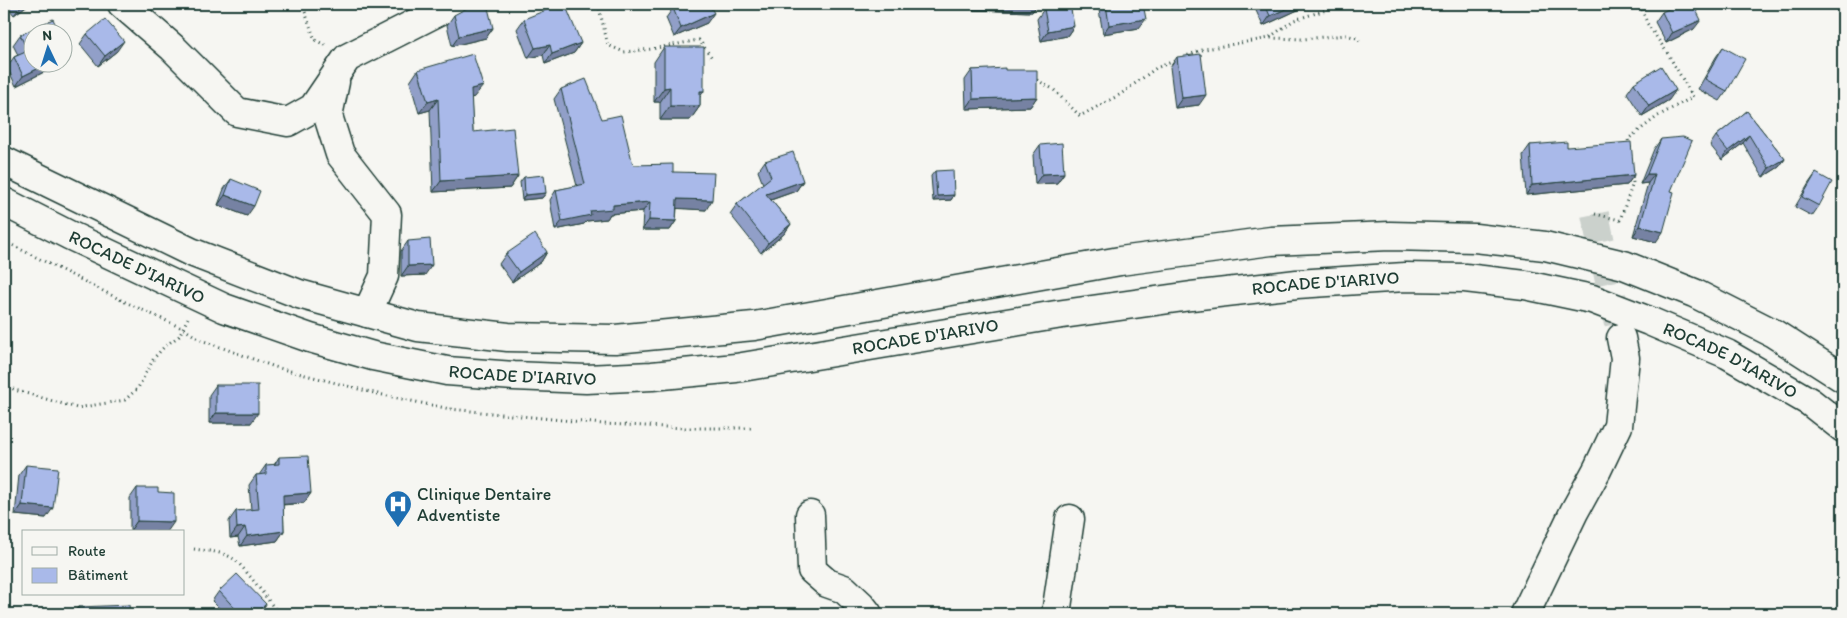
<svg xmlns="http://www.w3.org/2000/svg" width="1847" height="618" viewBox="0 0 1847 618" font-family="Itim,sans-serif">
<rect width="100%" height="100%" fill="#f6f6f2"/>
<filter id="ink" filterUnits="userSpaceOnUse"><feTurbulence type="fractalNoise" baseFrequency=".02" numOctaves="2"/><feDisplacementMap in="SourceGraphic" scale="10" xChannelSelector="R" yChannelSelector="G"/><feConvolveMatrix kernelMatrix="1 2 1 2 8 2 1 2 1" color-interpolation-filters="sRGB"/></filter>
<g filter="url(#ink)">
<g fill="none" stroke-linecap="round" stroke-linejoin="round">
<polyline stroke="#cbd1cc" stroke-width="28" stroke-dasharray="28 14" stroke-linecap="butt" points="1595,214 1619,329"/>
<g stroke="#1f3d34" stroke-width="31">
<g id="minor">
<polyline points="122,4 173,48 237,112 288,122 313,108 347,58 453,4"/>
<polyline points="335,82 328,116 340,154 387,214 384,276 367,313"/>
<polyline points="810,515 812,570 827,583 844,589 861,605 868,614"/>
<polyline points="1056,614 1070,519"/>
<polyline points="1525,614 1574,512 1597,470 1618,426 1625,358 1621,338"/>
</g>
</g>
<g stroke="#1f3d34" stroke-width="31">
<g id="major">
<polyline points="4,161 191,252 299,294 418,327 508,337 615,339 754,326 1120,261 1271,241 1390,236 1475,238 1545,246 1624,265 1694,293 1773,333 1843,378"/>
<path id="s1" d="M4 202 69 235 224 308 310 338 373 356 447 371 514 376 586 379 652 376 736 368 1056 315 1191 296 1297 284 1405 277 1465 278 1525 285 1592 299 1649 321 1727 354 1810 402 1843 428"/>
</g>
</g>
<g stroke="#1f3d34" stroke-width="3" stroke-dasharray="1 4" stroke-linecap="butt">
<polyline points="300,4 303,6 315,40 327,46"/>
<polyline points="598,4 608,45 624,52 652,49 699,40 713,59"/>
<polyline points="1270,37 1294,20 1345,4"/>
<polyline points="1183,57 1205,49 1270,38 1303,39 1346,35 1357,38 1362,44"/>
<polyline points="1037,80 1053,89 1080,116 1121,94 1156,68 1177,60"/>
<polyline points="1629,146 1628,139 1658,116 1693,97 1668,54 1647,23 1640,4"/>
<polyline points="1595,214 1620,220 1633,183 1632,174"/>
<polyline points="4,241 121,300 184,329 201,340 275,367 378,394 450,409 603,424 686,428 751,428"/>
<polyline points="4,384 15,390 77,408 125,400 138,388 154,358 165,346 179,336 189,316"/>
<path d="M194 549C206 551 221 551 232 558 243 564 269 602 279 614"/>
</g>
<use href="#minor" stroke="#f6f6f2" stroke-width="28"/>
<use href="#major" stroke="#f6f6f2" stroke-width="28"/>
</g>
<g fill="#919fc8" stroke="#1f3d34">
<polygon points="5,4 29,4 14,15"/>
<polygon points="974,4 1038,4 1032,12 973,10"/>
<polygon points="1098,4 1143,4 1139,28 1103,34"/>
<polygon points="1253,4 1303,4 1300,9 1263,26"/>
<polygon points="673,8 707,23 674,37 666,18"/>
<polygon points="1044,9 1074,26 1067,36 1041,41 1037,19"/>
<polygon points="1662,12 1694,29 1666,43 1655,22"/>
<polygon points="454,15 493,28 486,38 452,46 447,25"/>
<polygon points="524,19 581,43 574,53 545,64 543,55 528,58 517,29"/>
<polygon points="87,34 117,51 98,66 80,44"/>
<polygon points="20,35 62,63 16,86 7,67 14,57 18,55 13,45"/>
<polygon points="664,47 704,91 700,97 700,106 690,120 660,120 660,102 654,102 654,62"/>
<polygon points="1723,47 1727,91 1720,101 1698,89 1716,57"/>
<polygon points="1177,57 1199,105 1175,108 1170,67"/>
<polygon points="418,70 474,97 471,98 473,132 518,176 510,188 433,192 430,110 419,113 410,82"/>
<polygon points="972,70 1005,70 1037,97 1030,107 966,109 965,80"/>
<polygon points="1634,83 1669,100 1642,116 1627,93"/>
<polygon points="561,89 602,119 633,165 673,172 706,210 677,208 676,221 670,230 642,230 643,211 610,214 607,219 587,221 584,224 555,230 550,200 556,190 577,186 554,99"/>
<polygon points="1747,111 1785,159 1779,167 1763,177 1743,143 1722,160 1710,145 1716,136"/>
<polygon points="1661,139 1671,191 1656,242 1633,236 1648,183 1640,184 1654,149"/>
<polygon points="1040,145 1064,173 1057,183 1035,184 1033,155"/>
<polygon points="1530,145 1567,147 1634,175 1627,185 1526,195 1523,155"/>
<polygon points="765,161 803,181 796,191 771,200 791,224 784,234 761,253 730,214 737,204 763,184 758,171"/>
<polygon points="935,171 954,195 951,200 933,201 931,176"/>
<polygon points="1816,173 1819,206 1812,216 1795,207 1809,183"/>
<polygon points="524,177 546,193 542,198 522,200 520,182"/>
<polygon points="231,179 247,216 218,205 224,189"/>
<polygon points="408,241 425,275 401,276 401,251"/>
<polygon points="547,252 541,262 512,282 499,264 506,254"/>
<polygon points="216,385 251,423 209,423 209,395"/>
<polygon points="279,457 311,493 304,503 283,505 284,531 277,541 240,546 238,537 230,538 229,521 236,511 251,510 249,485 256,475 259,475 266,465 274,465"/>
<polygon points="26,465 46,518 15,515 19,475"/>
<polygon points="137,488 158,492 130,531 130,498"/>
<polygon points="219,591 266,604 259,614 225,614 212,601"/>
<polygon points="78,607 130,614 72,614"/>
</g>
<g fill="#7682a3" stroke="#1f3d34">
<polygon points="23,4 29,4 14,15 21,6"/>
<polygon points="977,4 1038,4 1032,12 973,10"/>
<polygon points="1297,4 1303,4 1300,9 1263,26 1270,16"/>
<polygon points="714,13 707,23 674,37 681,28"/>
<polygon points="1146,19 1139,28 1103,34 1109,25"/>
<polygon points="1701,20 1694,29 1666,43 1672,33"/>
<polygon points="1074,26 1067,36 1041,41 1048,31"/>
<polygon points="493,28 486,38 452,46 459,36"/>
<polygon points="124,41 117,51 98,66 105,56"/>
<polygon points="581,43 574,53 545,64 552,54"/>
<polygon points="550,45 543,55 528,58 535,48"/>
<polygon points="69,53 62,63 16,86 23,76 51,62 62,62 62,57"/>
<polygon points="483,86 474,97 463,101 471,89"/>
<polygon points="670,87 660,102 654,102 664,88"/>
<polygon points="1676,90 1669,100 1642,116 1649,106"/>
<polygon points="700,91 704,91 694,105"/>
<polygon points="1206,95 1199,105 1175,108 1182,98"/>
<polygon points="1037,97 1030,107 966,109 973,99"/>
<polygon points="438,99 430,110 419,113 428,102"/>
<polygon points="670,106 700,106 690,120 660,120"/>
<polygon points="1749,135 1743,143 1722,160 1728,151"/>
<polygon points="1785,159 1779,167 1763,177 1769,168"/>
<polygon points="1064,173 1057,183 1035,184 1042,174"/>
<polygon points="1647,174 1655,174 1648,183 1640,184"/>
<polygon points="1634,175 1627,185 1526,195 1532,185"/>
<polygon points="518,176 510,188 433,192 441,181"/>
<polygon points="803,181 796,191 759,204 766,194"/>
<polygon points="546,193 542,198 522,200 525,195"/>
<polygon points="225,195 254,206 247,216 218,205"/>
<polygon points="954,195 951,200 933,201 937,196"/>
<polygon points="677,199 712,200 706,210 670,208"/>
<polygon points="650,202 643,211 610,214 607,219 587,221 584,224 555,230 562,221 590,211 613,205"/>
<polygon points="649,220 676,221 670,230 642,230"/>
<polygon points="791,224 784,234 761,253 768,243"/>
<polygon points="1640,226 1663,232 1656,242 1633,236"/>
<polygon points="547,252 541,262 512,282 519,272"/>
<polygon points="432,265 425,275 401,276 408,266"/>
<polygon points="216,413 258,413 251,423 209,423"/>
<polygon points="311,493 304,503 276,505 283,495"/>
<polygon points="22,505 53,508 46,518 15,515"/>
<polygon points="137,521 174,522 167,532 130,531"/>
<polygon points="245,527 238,537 230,538 237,528"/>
<polygon points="284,531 277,541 240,546 247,536"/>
<polygon points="266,604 259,614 255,614"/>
</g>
<g fill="#a9b9e9" stroke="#1f3d34">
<polygon points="471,4 487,4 493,28 459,36 454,15 467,8"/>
<polygon points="561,4 565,4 581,43 552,54 550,45 535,48 524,19"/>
<polygon points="683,4 709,4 714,13 681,28 673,8"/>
<polygon points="1070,4 1074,26 1048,31 1044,9"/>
<polygon points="1106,4 1143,4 1146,19 1109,25"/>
<polygon points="1265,4 1297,4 1270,16"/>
<polygon points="1678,4 1693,4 1701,20 1672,33 1662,12"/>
<polygon points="53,19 59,32 32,32 32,62 51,62 23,76 14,57 28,51 20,35"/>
<polygon points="105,19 124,41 105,56 87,34"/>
<polygon points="62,39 69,53 62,57"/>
<polygon points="664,47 704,47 704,91 700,91 700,106 670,106 670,87 664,88"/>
<polygon points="1723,47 1745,59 1727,91 1705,79"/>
<polygon points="473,54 483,86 471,89 473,132 513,128 518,176 441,181 438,99 428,102 418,70"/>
<polygon points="1201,54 1206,95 1182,98 1177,57"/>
<polygon points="1661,66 1676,90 1649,106 1634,83"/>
<polygon points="1005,68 1005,70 1037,70 1037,97 973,99 972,70"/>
<polygon points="586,79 602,119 621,115 633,165 673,164 673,172 714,173 712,200 677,199 676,221 649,220 650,202 613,205 613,209 590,211 591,215 562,221 556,190 585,184 561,89"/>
<polygon points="1747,111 1785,159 1769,168 1749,135 1728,151 1716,136"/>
<polygon points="1683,137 1692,141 1671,191 1674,192 1663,232 1640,226 1655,174 1647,174 1661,139"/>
<polygon points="1567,142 1567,147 1631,142 1634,175 1532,185 1530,145"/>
<polygon points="1062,143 1064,173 1042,174 1040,145"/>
<polygon points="793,152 803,181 766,194 791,224 768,243 737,204 771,177 765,161"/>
<polygon points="953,170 954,195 937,196 935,171"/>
<polygon points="1816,173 1832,182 1819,206 1802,197"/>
<polygon points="544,175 546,193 525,195 524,177"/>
<polygon points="231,179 260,191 254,206 225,195"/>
<polygon points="535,234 547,252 519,272 506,254"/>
<polygon points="430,239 432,265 408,266 408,241"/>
<rect x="216" y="385" width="42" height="28"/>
<polygon points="308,456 311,493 283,495 284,531 247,536 245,527 237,528 236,511 259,509 256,475 266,474 266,465 279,464 279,457"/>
<polygon points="26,465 58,468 53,508 22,505"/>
<polygon points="137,488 158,488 158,492 174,493 174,522 137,521"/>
<polygon points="237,574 266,604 255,614 250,614 245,609 240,614 219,591"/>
<polygon points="129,605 130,614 78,614 78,607"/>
</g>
</g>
<defs>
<g id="hospital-pin" transform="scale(1.4375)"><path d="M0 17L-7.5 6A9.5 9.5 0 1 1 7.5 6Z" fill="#1f6fb2" stroke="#f6f6f2"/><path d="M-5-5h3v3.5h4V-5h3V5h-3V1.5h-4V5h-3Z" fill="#fff"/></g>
</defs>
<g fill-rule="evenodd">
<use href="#hospital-pin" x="398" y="504"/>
</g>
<g text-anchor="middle" stroke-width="4" stroke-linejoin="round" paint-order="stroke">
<g font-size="18" fill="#1f3d34" stroke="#f6f6f2">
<text dy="6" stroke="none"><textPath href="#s1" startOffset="148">ROCADE D'IARIVO</textPath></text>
<text dy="6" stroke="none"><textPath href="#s1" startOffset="1362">ROCADE D'IARIVO</textPath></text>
<text dy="6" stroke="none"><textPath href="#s1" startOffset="958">ROCADE D'IARIVO</textPath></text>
<text dy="6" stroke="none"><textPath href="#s1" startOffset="1782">ROCADE D'IARIVO</textPath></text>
<text dy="6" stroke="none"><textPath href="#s1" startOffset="552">ROCADE D'IARIVO</textPath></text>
</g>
<g font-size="18" fill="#1f3d34" stroke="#f6f6f2" text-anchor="start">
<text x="417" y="500">Clinique Dentaire<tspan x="417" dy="21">Adventiste</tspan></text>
</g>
</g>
<rect width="1847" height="618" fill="none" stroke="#f6f6f2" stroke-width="20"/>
<rect x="10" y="10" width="1827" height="598" fill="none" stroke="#1f3d34" stroke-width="2" filter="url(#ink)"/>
<rect x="22" y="530" width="162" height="65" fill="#f6f6f2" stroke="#a0aca6"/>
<rect x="32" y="547" width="25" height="8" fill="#f6f6f2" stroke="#a0aca6"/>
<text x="68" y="556" font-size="15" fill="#1f3d34">Route</text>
<rect x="32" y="568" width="25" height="15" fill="#a9b9e9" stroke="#a0aca6"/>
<text x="68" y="580" font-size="15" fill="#1f3d34">Bâtiment</text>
<g transform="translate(48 48) rotate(356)"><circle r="24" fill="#f6f6f2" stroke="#a0aca6"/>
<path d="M0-4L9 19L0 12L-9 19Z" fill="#1f6fb2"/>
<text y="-8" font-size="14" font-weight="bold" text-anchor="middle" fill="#1f3d34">N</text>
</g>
</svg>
